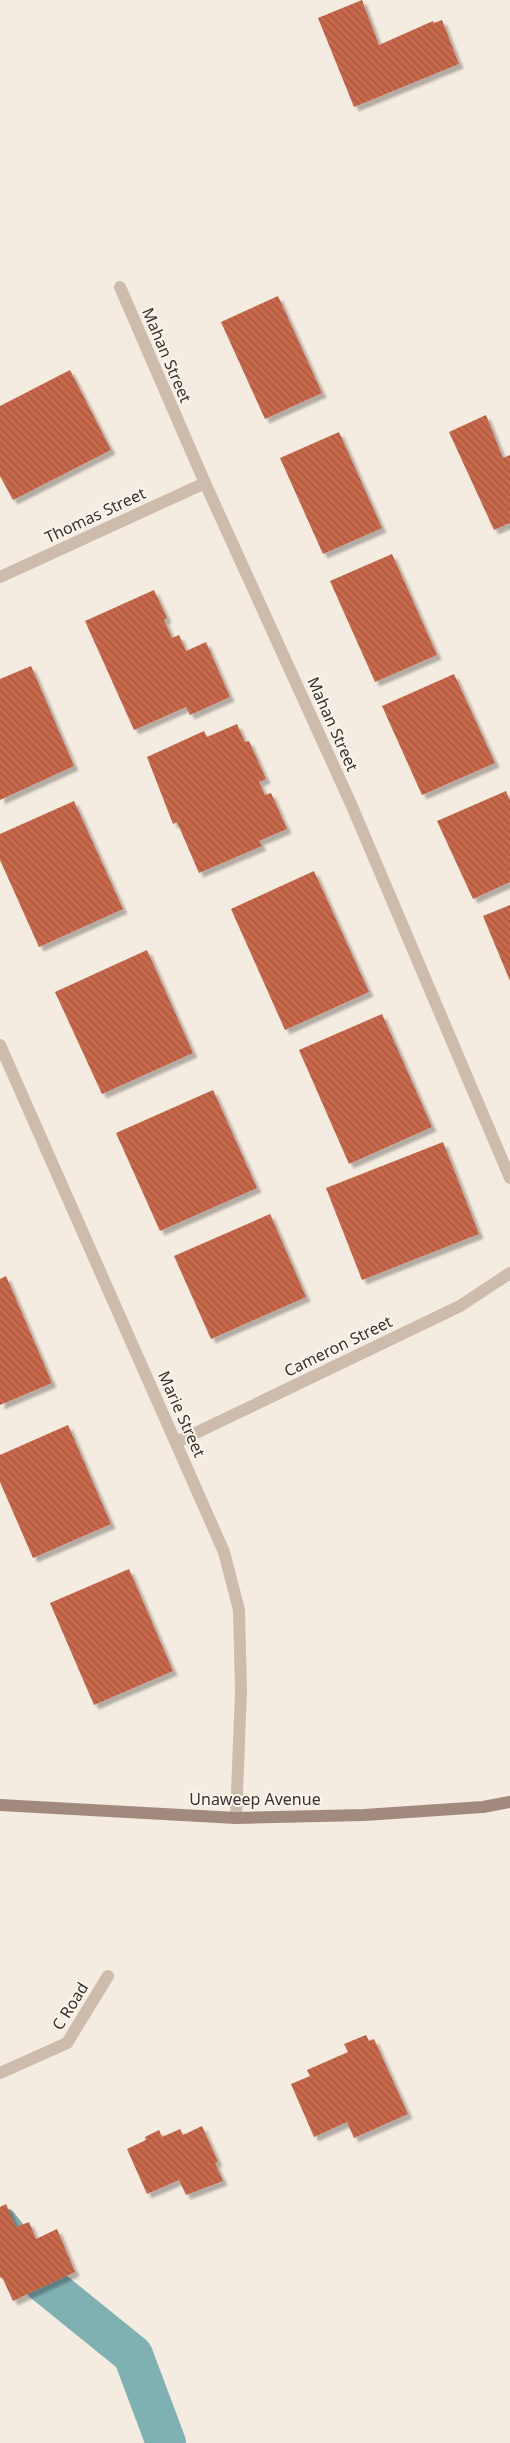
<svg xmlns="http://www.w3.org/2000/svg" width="510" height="2443" viewBox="0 0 510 2443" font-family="'Noto Sans',sans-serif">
<defs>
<pattern id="building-back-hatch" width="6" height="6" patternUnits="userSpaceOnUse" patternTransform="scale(1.25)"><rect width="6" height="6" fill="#c8694b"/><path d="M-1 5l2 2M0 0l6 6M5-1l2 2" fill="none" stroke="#a4573f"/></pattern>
<filter id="shadow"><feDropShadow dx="4.5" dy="4.5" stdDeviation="1" flood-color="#0004"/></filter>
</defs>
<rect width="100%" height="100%" fill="#f4ebe1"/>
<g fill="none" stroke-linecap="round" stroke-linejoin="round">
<polyline stroke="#7fb0b2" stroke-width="40" points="0,2227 44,2283 133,2355 166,2443"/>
</g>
<g fill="url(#building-back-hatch)" filter="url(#shadow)">
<polygon points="362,0 379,45 433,21 434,23 442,20 459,64 354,107 318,18"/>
<polygon points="278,296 322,393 265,419 221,322"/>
<polygon points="70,370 111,450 13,500 0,476 0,406"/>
<polygon points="486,415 503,458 510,455 510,523 494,530 449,432"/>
<polygon points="339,432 382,528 323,554 280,458"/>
<polygon points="392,554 437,655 375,682 330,581"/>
<polygon points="154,590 167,618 164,620 172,638 179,635 186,651 206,642 230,697 190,715 186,707 134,730 85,621"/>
<polygon points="31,666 74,766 0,800 0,679"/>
<polygon points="454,674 495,763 422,795 382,706"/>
<polygon points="237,724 245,742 249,741 266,779 259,782 265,795 271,793 287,829 259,841 262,846 199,873 177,822 173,824 147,757 204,731 207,737"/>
<polygon points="506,791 510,801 510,882 473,899 437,821"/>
<polygon points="74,801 123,909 39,947 0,860 0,834"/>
<polygon points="314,871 369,992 285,1030 231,909"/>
<polygon points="510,905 510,981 483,916"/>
<polygon points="147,950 193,1053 102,1094 55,992"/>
<polygon points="382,1014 432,1127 349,1164 299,1050"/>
<polygon points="213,1090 257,1188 160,1231 116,1133"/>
<polygon points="443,1142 479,1234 362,1280 326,1188"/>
<polygon points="270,1214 306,1297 211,1339 174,1256"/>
<polygon points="6,1276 52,1383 0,1405 0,1279"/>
<polygon points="68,1425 111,1524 33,1558 0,1482 0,1455"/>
<polygon points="129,1569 173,1671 94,1705 50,1603"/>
<polygon points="366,2035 369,2041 374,2039 408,2114 354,2138 347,2122 314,2137 291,2084 310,2076 307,2070 348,2052 344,2044"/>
<polygon points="202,2126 218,2162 215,2163 223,2181 186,2195 179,2180 147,2194 127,2149 146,2140 145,2137 159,2130 162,2137 180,2129 183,2135"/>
<polygon points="6,2204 16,2227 29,2222 36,2239 57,2229 75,2272 13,2301 3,2279 0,2277 0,2207"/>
</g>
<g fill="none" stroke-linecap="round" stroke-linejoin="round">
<g stroke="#cdbbac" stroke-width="12">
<polyline points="120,287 205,483 351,804 510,1178"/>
<polyline points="0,577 205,483"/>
<polyline points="0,1045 224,1552 239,1610 241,1691 236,1818"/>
<polyline points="177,1442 460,1306 510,1273"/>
<polyline points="0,2073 67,2043 108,1976"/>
</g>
<polyline stroke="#a18a7d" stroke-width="12" points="0,1805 236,1818 364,1815 483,1807 510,1802"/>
</g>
<g text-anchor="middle" stroke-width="4" stroke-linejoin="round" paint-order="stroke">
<g font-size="16" fill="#3b302b" stroke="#fbf5ee">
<text transform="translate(167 355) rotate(67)" y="6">Mahan Street</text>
<text transform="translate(95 515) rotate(-25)" y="6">Thomas Street</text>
<text transform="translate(333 724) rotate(66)" y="6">Mahan Street</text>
<text transform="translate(338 1346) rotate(-26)" y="6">Cameron Street</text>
<text transform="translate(182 1414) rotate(66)" y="6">Marie Street</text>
<text x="255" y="1805">Unaweep Avenue</text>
<text transform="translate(70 2006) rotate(-58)" y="6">C Road</text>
</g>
</g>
</svg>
